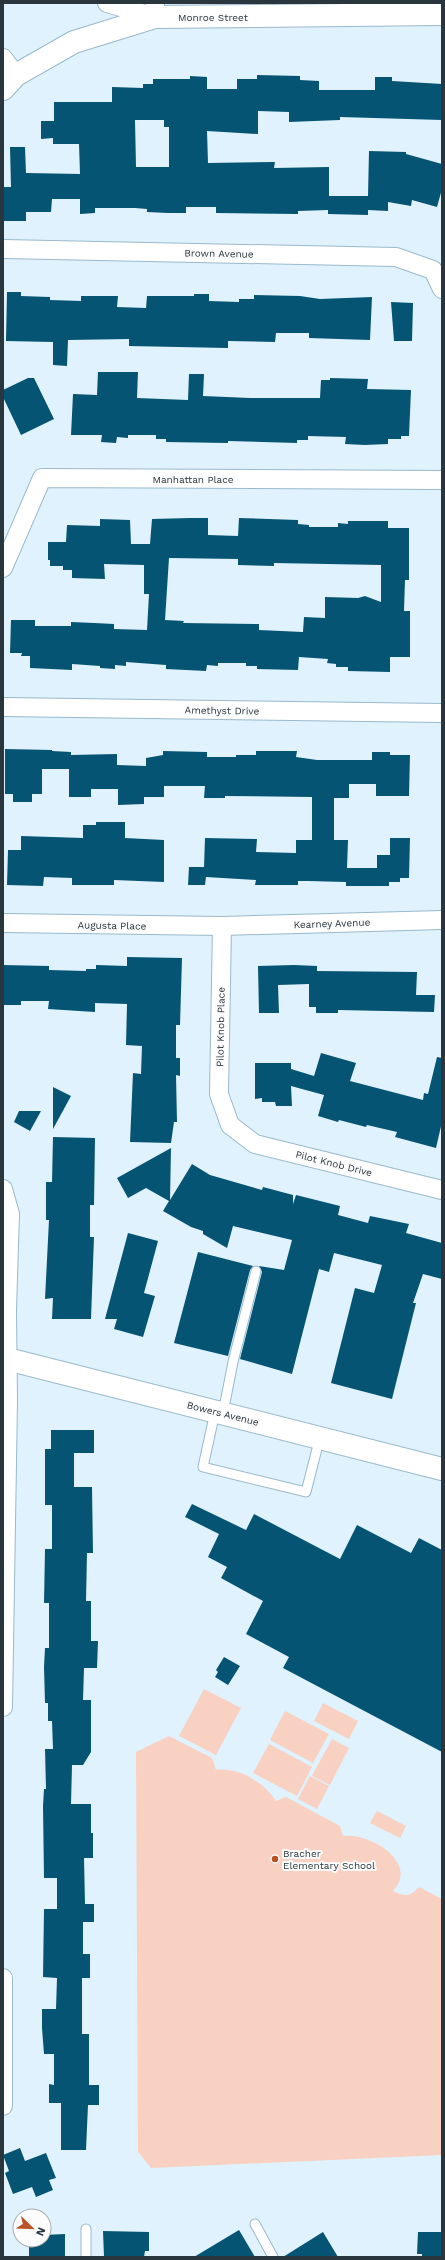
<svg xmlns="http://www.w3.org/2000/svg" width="445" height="2260" viewBox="0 0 445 2260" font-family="'Work Sans',sans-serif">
<rect width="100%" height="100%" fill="#dff2fd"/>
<g fill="#f8d1c2">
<polygon points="204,1689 241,1708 216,1755 179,1736"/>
<polygon points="323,1703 358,1721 349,1739 314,1721"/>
<polygon points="285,1711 329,1734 313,1763 270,1740"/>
<path d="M169 1736 212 1758 216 1770C238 1767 264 1782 276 1801L286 1797 340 1826 343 1836C369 1832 420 1862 393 1891 405 1897 410 1897 419 1887L442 1899V2155L151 2168 138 2152 136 1752Z"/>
<polygon points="332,1739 349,1748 330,1785 312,1776"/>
<polygon points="269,1744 312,1767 297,1796 253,1773"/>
<polygon points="310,1776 329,1786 317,1809 298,1799"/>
<polygon points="377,1811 406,1826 400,1838 370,1823"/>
</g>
<g fill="#065473" fill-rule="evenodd">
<path d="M257 75 300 76V80L319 81V90H375V77H392V81L442 84V120L340 117V120L289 122V112L258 111V134L207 131 208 163 275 162 274 168 329 167V196H368L369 151 406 152V154L442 164V189L437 207 412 200 411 206 388 202V211L368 210V215L328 214V210L298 211V214L216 213V207H186V213H168L147 212V209L135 208H95V213L80 214V199H52L51 212H26V221H3V187H11L10 147H25L26 173 80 174 79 144H53V138L41 139V121H54V102H112V87L143 88V84H153V79H190V76L207 77V89H237V79H257ZM135 120H164V127H169V167H136Z"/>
<polygon points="7,292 21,292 21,296 50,297 50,300 81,301 81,296 118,296 117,307 146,308 147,296 194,296 194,294 209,294 209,301 239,302 239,299 254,299 254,295 300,296 320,299 372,297 370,340 309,338 309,333 276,333 275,342 228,341 228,348 129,346 129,339 68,340 67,366 53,365 53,342 6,341"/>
<polygon points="391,302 413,303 412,341 394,341"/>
<polygon points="98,372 138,372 137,398 188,400 189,374 204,374 203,396 250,398 320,398 321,380 330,380 330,378 368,379 367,389 411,390 409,436 401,436 401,439 388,439 388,444 365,445 345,444 346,437 308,436 308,440 297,440 297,443 228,441 228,443 166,442 166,439 156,439 156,435 128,435 128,438 117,437 116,443 101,442 102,435 71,435 73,394 97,395"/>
<polygon points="28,378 34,378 54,419 21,435 3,397 3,390"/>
<path d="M191 518H208V535L238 536 239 518 298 520V524L309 525V527H338V523L348 524V521H388V528H409V580H405L404 611H410V657H390V672L348 671V667H336V664L327 663 328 659 299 657 298 670 257 669V666H246V663H218V666L207 665 206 671 166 669V665L126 662V666L115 665V669L100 668V666L72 664V670L30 668V656H21L22 653H10L11 620H35V626H71V622L94 623 114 624V629L147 630 149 594H144V565L104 564 105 579 72 578V570H63V566H50V560H48V542H66L67 525 100 526V519L130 520 131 544H150L152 519ZM169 558 238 559V565L274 566V563L381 565V602L365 596 358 598 325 597V618L304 617 303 632 259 630V624L183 623 184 621 165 620Z"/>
<polygon points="5,749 52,750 52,751 71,752 71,755 117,754 117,765 146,766 146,758 163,755 163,751 207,752 207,757 236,757 236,755 256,755 256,751 297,751 296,757 317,760 372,760 372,752 390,752 390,755 410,755 409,796 376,796 376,784 349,784 349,798 334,798 334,840 348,840 347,868 377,868 377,855 390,855 390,838 410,838 409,878 400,878 400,882 389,882 389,886 346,886 346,882 308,881 298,881 298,885 255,885 256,880 206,877 205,885 188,885 189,867 204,867 205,838 257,839 256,852 296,853 296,840 312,840 312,797 225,796 225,798 204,798 205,786 164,786 164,797 144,797 144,804 118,805 118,789 91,789 91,797 69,797 69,769 42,769 42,794 32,794 32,802 13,802 13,794 5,794"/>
<polygon points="96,822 125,822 125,838 164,840 164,882 114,880 114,885 72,885 72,878 44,877 43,886 7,885 8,850 21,850 21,836 83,838 83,825 96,825"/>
<polygon points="127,957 182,958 180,1025 176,1025 176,1058 180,1058 180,1076 176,1075 177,1122 174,1122 171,1143 130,1142 133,1073 141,1074 142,1046 126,1045 127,1004 95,1003 95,1012 48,1009 49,1001 21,1001 21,1005 3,1005 3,965 49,966 49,970 86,971 86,969 96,969 96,965 127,966"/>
<polygon points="294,965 317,966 317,971 417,972 416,995 435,995 434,1012 338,1010 338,1013 316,1013 316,1007 309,1007 309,984 278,985 279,1013 259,1013 258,966"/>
<polygon points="321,1053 356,1063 350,1081 423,1100 424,1093 428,1094 437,1057 442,1058 442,1122 436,1148 395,1137 397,1132 367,1125 366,1127 339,1120 338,1122 318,1116 324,1095 291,1086 292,1106 276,1106 275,1102 262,1102 262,1098 255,1099 255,1063 291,1063 291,1069 314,1076"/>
<polygon points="53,1087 71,1096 53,1129"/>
<polygon points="19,1111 41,1111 30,1131 14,1122"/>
<polygon points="53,1137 95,1138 94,1205 90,1205 90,1237 94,1237 91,1319 52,1319 53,1298 45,1299 49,1220 46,1220 46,1182 52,1182"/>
<polygon points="171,1148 170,1200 192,1164 210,1175 262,1190 263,1187 293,1195 293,1204 296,1195 340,1206 338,1215 368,1223 370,1216 409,1224 406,1233 442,1243 442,1279 423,1274 413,1303 416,1303 392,1399 331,1383 355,1288 374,1293 382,1265 334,1253 329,1272 319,1269 292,1374 240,1359 262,1272 259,1266 284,1270 292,1240 233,1226 227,1248 203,1234 203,1231 191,1227 163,1211 169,1201 146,1188 128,1198 117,1178"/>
<polygon points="128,1233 158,1241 144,1293 155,1296 143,1337 114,1329 117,1319 105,1319"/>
<polygon points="198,1252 253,1266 250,1270 228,1356 174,1343"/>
<polygon points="51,1430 94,1430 94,1453 74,1453 74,1487 92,1487 93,1553 87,1553 86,1601 91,1601 91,1641 98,1641 97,1668 84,1668 83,1700 91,1700 91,1752 83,1765 72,1765 71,1804 91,1804 91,1833 93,1833 93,1858 84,1858 85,1904 94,1904 94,1922 83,1922 83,1954 90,1954 90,1978 82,1978 82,2034 89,2034 89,2085 99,2085 99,2105 88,2105 86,2150 61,2150 61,2103 49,2103 49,2084 54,2085 54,2054 44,2054 42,2028 42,2009 56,2009 57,1978 43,1977 44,1909 57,1909 57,1878 44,1878 43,1806 44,1789 46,1789 45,1749 53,1749 52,1721 48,1721 48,1703 45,1703 44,1667 45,1648 49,1648 49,1603 44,1603 45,1549 52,1549 52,1505 45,1505 45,1449 51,1449"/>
<polygon points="192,1504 246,1530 254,1514 340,1559 357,1525 411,1553 419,1538 442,1550 442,1752 283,1668 289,1657 246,1634 263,1601 221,1578 227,1567 208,1557 219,1534 185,1517"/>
<polygon points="224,1657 240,1666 228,1685 215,1677 218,1672 216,1670"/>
<polygon points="20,2148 25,2161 46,2153 56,2178 49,2180 53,2190 36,2197 32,2187 13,2194 5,2173 9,2171 3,2155"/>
<polygon points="239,2230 255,2257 194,2257"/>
<polygon points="103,2231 149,2232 149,2251 145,2251 144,2257 104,2257"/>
<polygon points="323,2232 338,2257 283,2257"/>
<polygon points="418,2232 442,2232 442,2257 422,2257 422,2254 417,2254"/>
<polygon points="65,2234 65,2257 29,2257 29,2240 44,2240 44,2235"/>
</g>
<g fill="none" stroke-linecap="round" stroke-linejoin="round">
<g stroke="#9ab9cb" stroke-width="11">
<g id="lane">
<polyline points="215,1412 203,1467 306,1492 320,1437"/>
<polyline points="223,1413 233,1362 256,1271"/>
<polyline points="255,2224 273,2257"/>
<polyline points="86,2257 86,2229"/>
</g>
</g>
<g stroke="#9ab9cb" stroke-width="20">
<g id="street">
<polyline points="107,3 155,17 155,3"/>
<polyline points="3,58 16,75"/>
<polyline points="3,249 396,257 433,270 442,289"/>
<polyline points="3,568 42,478 442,480"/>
<polyline points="3,707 442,713"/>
<polyline points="3,923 222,926 442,920"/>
<polyline points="222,926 219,1094 230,1125 255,1144 442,1190"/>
<polyline points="3,1189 10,1214 7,1310 8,1401 3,1707"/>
<polyline points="3,1978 3,2106"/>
</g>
</g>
<g stroke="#9ab9cb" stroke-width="24">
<g id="secondary">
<polyline points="3,89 16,75 74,42 155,17 442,14"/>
<polyline points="3,1358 442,1469"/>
</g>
</g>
<use href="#lane" stroke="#fff" stroke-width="9"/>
<use href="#street" stroke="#fff" stroke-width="18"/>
<use href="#secondary" stroke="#fff" stroke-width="22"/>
</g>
<circle fill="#b85325" stroke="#fcfcfc" stroke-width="1.5" cx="275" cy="1859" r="4"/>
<g text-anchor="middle" stroke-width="4" stroke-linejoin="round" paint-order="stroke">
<g font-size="10" fill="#2a363d" stroke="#fcfcfc">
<text x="213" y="21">Monroe Street</text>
<text transform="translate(219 253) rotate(1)" y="4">Brown Avenue</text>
<text x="193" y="483">Manhattan Place</text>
<text transform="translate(222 710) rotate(1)" y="4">Amethyst Drive</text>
<text transform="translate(332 923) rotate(-2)" y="4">Kearney Avenue</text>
<text transform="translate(112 925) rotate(1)" y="4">Augusta Place</text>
<text transform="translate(220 1027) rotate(-89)" y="4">Pilot Knob Place</text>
<text transform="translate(334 1163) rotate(14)" y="4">Pilot Knob Drive</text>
<text transform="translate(223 1413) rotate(14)" y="4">Bowers Avenue</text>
</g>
<g font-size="10" fill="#2a363d" stroke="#fcfcfc" text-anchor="start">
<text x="283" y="1857">Bracher<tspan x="283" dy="12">Elementary School</tspan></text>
</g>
</g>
<rect width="445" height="2260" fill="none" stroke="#2a363d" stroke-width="8"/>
<g transform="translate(32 2228) rotate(113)"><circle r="19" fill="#fcfcfc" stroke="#a8adb0"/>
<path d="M0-3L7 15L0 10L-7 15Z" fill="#b85325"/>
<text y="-6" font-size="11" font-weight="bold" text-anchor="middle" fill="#2a363d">N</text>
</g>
</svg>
